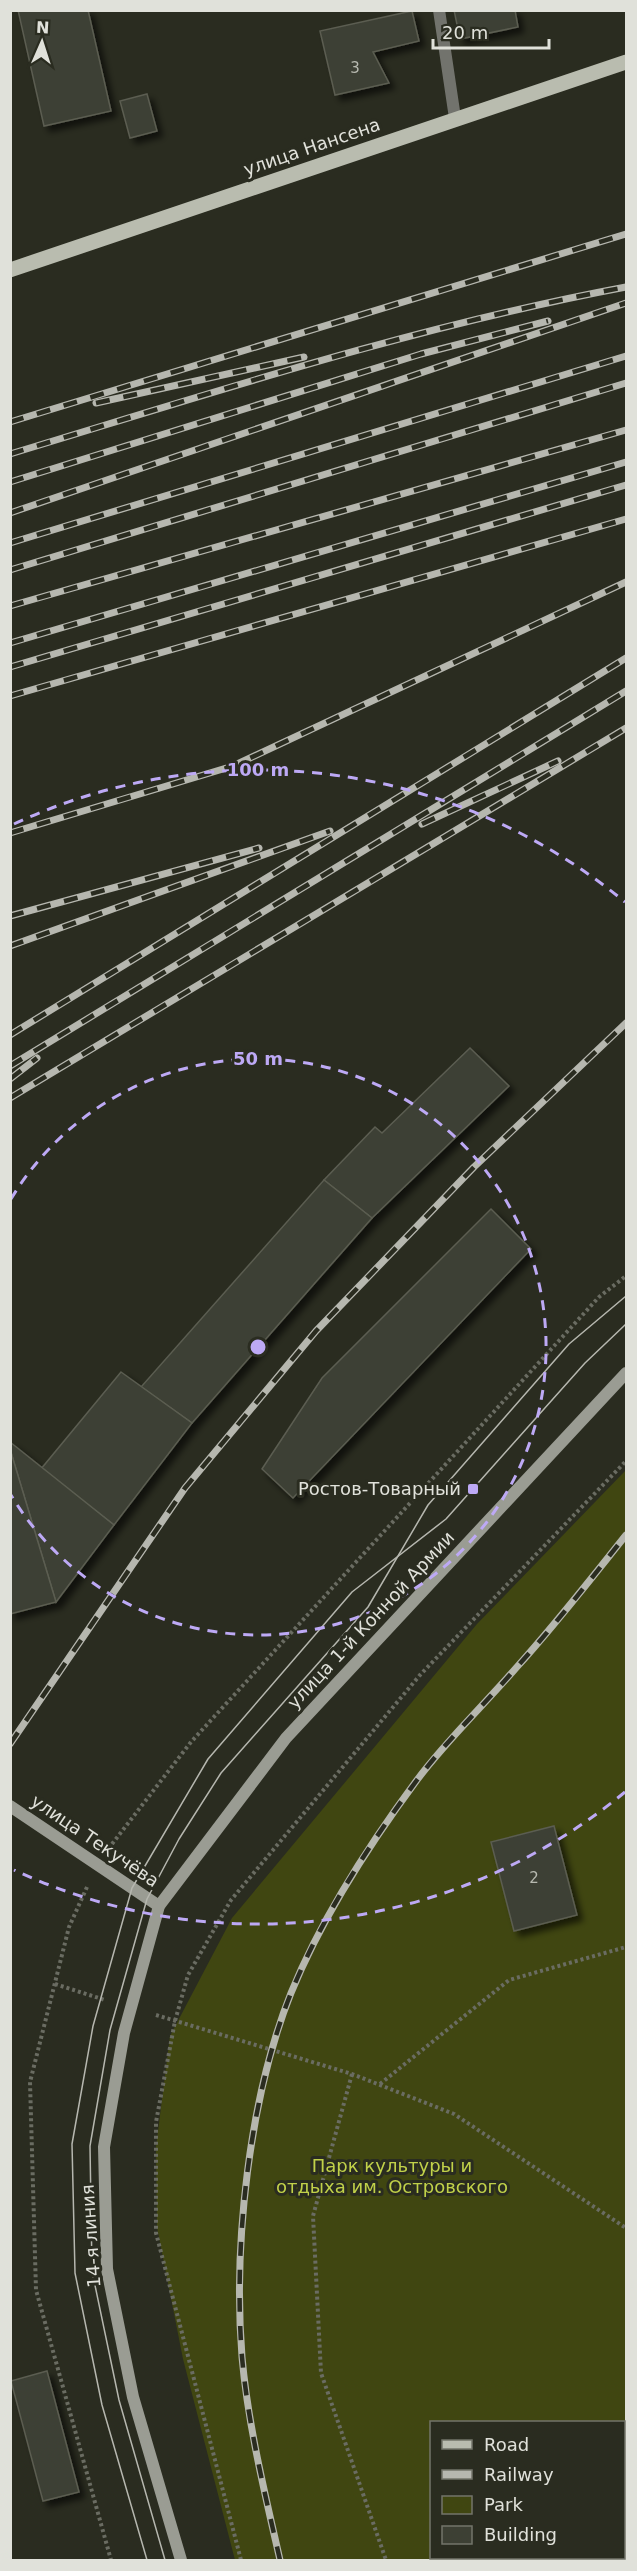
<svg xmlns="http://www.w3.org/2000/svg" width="637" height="2571" viewBox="0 0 637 2571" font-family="'DejaVu Sans',sans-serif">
<defs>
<filter id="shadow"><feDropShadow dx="5.5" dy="5.5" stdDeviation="3" flood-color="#0009"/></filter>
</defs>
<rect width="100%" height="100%" fill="#2a2c20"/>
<path fill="#404611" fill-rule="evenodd" d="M626 1470V2560H235L183 2359 157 2227 156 2147 170 2036 232 1918 477 1624ZM432 2422H624V2558H432Z"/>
<g fill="#3d4034" stroke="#5b5d51" stroke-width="1.5" filter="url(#shadow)">
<polygon points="18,10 88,10 111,111 44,126"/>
<polygon points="454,10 515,10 518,27 460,39"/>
<polygon points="412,11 419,41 373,52 389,83 335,95 320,31"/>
<polygon points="147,94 157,131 130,138 120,101"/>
<polygon points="470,1048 509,1086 372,1218 324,1180 375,1127 382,1133"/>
<polygon points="324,1180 372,1218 192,1423 141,1387"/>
<polygon points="491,1209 531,1249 293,1498 262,1469 322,1378"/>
<polygon points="121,1372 192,1423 114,1525 41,1469"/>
<polygon points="10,1442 114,1525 56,1602 10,1449"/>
<polygon points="10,1449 56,1602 10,1614"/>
<polygon points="554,1826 577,1915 514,1931 491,1842"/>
<polygon points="47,2371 79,2492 43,2501 11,2381"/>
</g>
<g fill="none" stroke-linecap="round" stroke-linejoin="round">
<g stroke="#6a6c62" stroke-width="4" stroke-dasharray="3 3" stroke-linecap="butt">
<polyline points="112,1844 191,1742 599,1297 626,1276"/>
<polyline points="87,1887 69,1927 30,2082 36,2290 111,2560"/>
<polyline points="55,1984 105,2000"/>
<polyline points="156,2015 352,2074 454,2114 626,2228"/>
<polyline points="352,2074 313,2216 321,2373 386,2560"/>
<polyline points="380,2084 509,1980 626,1947"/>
<polyline points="241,2560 156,2233 156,2122 175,2021 188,1975 231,1900 420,1675 626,1461"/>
</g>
<polyline stroke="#72736d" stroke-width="12" points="439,10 455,118"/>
<g stroke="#9a9c93" stroke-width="12">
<polyline points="10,1806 159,1906"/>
<polyline points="181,2560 133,2397 107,2269 104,2147 124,2033 159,1906 286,1738 626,1373"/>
</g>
<polyline stroke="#b9bcaf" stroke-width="15" points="10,270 626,62"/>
<g stroke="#b6b7af" stroke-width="1.5">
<polyline points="147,2560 102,2405 75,2273 72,2144 93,2026 132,1888 208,1759 352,1592 446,1519 585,1363 626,1324"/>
<polyline points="165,2560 119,2400 92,2271 90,2146 110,2030 147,1899 179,1839 221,1773 368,1607 428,1505 569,1344 626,1296"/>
</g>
<g stroke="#b6b7af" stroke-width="7">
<g id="rail">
<polyline points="96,403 304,357"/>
<polyline points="10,422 626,234"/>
<path d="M10 454C215 392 417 326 626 287"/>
<polyline points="10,482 421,354 548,321"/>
<polyline points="10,513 626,303"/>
<polyline points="10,543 626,356"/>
<polyline points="10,570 626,383"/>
<polyline points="10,606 626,430"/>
<polyline points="10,643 626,462"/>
<polyline points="10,667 626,485"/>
<polyline points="10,696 626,519"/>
<polyline points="422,824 558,761"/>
<polyline points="10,833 233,766 626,582"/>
<polyline points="10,916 259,848"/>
<polyline points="10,946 330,831"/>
<polyline points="10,1035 626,658"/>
<polyline points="10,1066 626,691"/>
<polyline points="10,1079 37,1058"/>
<polyline points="10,1098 626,728"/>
<polyline points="10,1744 185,1488 316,1331 474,1167 626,1023"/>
<path d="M280 2560C265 2494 248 2425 242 2357 233 2245 249 2098 291 1993 322 1917 368 1846 417 1780 446 1741 484 1705 516 1668 555 1625 590 1580 626 1535"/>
</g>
</g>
<use href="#rail" stroke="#2a2c20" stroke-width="4.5" stroke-dasharray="14" stroke-linecap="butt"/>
</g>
<g fill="none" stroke="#bda9f5" stroke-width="3" stroke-dasharray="10 8">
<path d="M11 1199A288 288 0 1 1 11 1495"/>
<path d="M625 1792A577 577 0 0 1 14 1870M14 824A577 577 0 0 1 625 902"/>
</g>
<rect fill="#bda9f5" stroke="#2a2c20" stroke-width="2" x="467" y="1483" width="12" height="12" rx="3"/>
<g text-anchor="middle" stroke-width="6" stroke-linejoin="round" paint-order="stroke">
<g font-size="15" fill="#b7b9b0">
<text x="355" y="73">3</text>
<text x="534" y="1883">2</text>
</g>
<g font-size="18" fill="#e0e1da" stroke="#2a2c20">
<text transform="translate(312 147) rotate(-19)" y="6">улица Нансена</text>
<text transform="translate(371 1620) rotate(-47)" y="6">улица 1-й Конной Армии</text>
<text transform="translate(95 1841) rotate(34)" y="6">улица Текучёва</text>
<text transform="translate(91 2236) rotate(-94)" y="6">14-я линия</text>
</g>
<g font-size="18" fill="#e0e1da" stroke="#2a2c20" text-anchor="end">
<text x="461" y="1495">Ростов-Товарный</text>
</g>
<g font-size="18" fill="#c1d149" stroke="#2a2c20">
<text x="392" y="2172">Парк культуры и<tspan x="392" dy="21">отдыха им. Островского</tspan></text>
</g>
</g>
<circle cx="258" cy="1347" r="9" fill="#bda9f5" stroke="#2a2c20" stroke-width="3"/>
<g font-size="18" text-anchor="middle" font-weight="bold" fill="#bda9f5" stroke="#2a2c20" stroke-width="6" stroke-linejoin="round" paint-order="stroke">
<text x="258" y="776">100 m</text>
<text x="258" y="1065">50 m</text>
</g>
<rect width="637" height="2571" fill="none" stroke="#e0e1da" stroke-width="24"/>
<rect x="430" y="2421" width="195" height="138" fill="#2a2c20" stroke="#73746a" stroke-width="1.5"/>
<rect x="442" y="2440" width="30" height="9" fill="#b9bcaf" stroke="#73746a" stroke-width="1.5"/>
<text x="484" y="2451" font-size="18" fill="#e0e1da">Road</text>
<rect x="442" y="2470" width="30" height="9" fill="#b6b7af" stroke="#73746a" stroke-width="1.5"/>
<text x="484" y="2481" font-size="18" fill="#e0e1da">Railway</text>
<rect x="442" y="2496" width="30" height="18" fill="#404611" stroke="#73746a" stroke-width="1.5"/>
<text x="484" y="2511" font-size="18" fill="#e0e1da">Park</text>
<rect x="442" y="2526" width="30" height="18" fill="#3d4034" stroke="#73746a" stroke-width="1.5"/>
<text x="484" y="2541" font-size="18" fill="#e0e1da">Building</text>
<g transform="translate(42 42) rotate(3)" stroke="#2a2c20" stroke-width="4.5" paint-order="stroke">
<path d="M0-4.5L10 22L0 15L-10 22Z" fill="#e0e1da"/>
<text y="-9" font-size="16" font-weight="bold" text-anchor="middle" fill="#e0e1da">N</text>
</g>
<path d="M433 39v9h116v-9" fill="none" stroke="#e0e1da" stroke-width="3"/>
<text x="442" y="39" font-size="18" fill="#e0e1da" stroke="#2a2c20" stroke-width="4.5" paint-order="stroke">20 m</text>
</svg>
